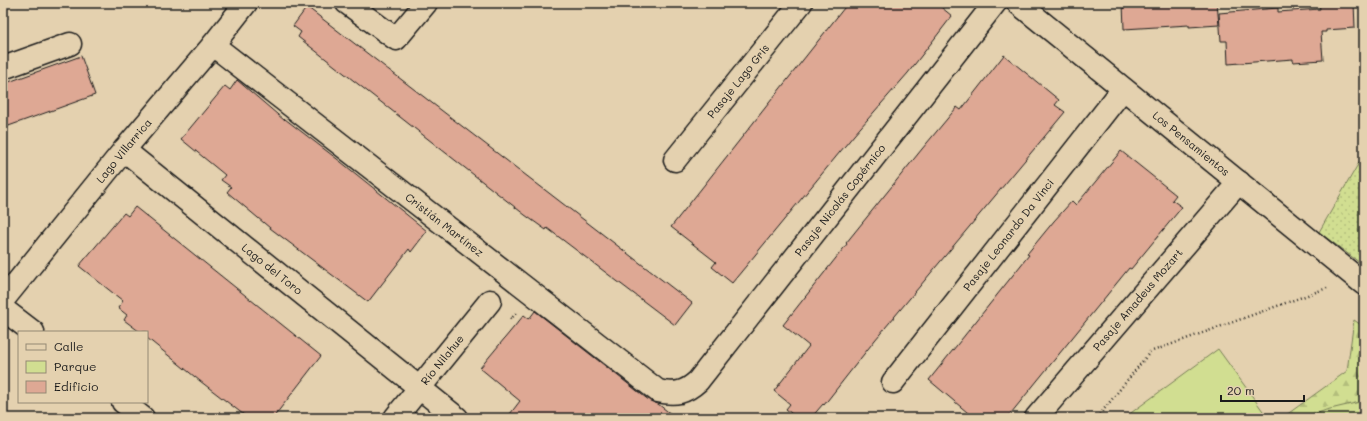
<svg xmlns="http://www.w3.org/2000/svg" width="1367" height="421" viewBox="0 0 1367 421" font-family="Mali,sans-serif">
<defs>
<pattern id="grass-dots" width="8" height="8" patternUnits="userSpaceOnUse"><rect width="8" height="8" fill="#d1de91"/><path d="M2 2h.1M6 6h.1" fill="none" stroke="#b3be7c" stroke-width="1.8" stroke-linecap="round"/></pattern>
<pattern id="forest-firs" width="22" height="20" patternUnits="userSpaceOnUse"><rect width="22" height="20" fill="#d1de91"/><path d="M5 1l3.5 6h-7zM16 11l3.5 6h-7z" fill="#b3be7c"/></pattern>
</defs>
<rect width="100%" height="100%" fill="#e4d1af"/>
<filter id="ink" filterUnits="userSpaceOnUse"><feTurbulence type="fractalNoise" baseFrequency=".025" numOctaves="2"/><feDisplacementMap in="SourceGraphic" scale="8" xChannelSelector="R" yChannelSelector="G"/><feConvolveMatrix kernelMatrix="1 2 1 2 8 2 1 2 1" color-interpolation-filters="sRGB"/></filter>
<g filter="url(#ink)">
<polygon fill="url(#grass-dots)" stroke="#767d56" points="1364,154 1364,266 1319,232"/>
<polygon fill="url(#forest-firs)" stroke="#767d56" points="1354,320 1364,327 1364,418 1282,418 1347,371"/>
<g fill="#d1de91" stroke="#767d56">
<polygon points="1218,349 1268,418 1124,418"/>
<polygon points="1364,401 1364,416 1356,418 1305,418 1326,410"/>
</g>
<g fill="#dea894" stroke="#1c1c1c">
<polygon points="848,3 936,3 952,16 908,73 854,135 732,283 712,267 716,262 671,227"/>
<polygon points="1123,3 1217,3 1219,25 1189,27 1189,25 1124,29"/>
<polygon points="1319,3 1354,3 1355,28 1326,30 1326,32 1321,32 1323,60 1293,62 1293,59 1228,64 1227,41 1221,41 1219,13 1278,8 1278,12 1320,9"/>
<polygon points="307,7 692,303 675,325 547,228 546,230 525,215 298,37 301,32 293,26"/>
<polygon points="1004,55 1059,100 1055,105 1065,112 875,340 824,405 823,404 811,418 797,418 786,409 790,404 774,391 809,346 783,325 847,244 846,243 922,149 957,107 961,110"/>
<polygon points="81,56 95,95 3,128 3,84"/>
<polygon points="237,80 284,120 285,119 341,162 427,231 411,252 409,249 368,302 270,228 227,192 231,187 221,180 225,175 181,139 225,86 230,90"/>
<polygon points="1121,151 1176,195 1172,200 1182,207 1131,269 1129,268 1007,418 974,418 929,380 1029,255 1027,254 1054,221 1072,201 1076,205"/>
<polygon points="135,207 321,356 273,418 248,418 200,381 147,338 147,332 140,332 124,320 127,315 118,308 123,301 79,266 124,213 128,216"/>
<polygon points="535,311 650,401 658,404 676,418 507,418 520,401 480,368 524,315 529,319"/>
</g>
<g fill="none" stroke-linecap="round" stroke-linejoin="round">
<g stroke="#1c1c1c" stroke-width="25">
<g id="minor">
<polyline points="347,3 396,39 426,3"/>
<path id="s1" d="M1018 3 1364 284"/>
<path id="s2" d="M213 45 658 391C675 395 685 393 698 381L995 3"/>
<polyline points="3,68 70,44"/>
<path id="s3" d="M124 150 457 418"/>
<path id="s4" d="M675 160 801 3"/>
<path id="s5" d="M3 300 124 150 213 45 246 3"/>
<polyline points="3,309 33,332"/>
<path id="s6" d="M893 382 1123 89"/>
<polyline points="123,402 143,418"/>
<path id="s7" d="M395 418 490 301"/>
<path id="s8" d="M1036 418 1239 182"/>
</g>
</g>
<g stroke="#1c1c1c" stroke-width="2.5" stroke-dasharray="1 3" stroke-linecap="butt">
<polyline points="510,318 511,319 517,312"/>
<polyline points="1097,418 1150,352 1327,288"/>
</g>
<use href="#minor" stroke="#e4d1af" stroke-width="22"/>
</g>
</g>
<g text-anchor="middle" stroke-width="3" stroke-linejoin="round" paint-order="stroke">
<g font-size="11" fill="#1c1c1c" stroke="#e4d1af">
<text dy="4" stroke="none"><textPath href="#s4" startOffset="101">Pasaje Lago Gris</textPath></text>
<text dy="4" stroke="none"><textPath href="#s1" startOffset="223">Los Pensamientos</textPath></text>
<text dy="4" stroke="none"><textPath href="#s5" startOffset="192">Lago Villarrica</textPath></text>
<text dy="4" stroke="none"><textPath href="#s2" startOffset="837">Pasaje Nicolás Copérnico</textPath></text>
<text dy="4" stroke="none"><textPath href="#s2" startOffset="293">Cristián Martínez</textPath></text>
<text dy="4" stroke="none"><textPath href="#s6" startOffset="187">Pasaje Leonardo Da Vinci</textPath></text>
<text dy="4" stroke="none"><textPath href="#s3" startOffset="190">Lago del Toro</textPath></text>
<text dy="4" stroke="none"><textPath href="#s8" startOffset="156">Pasaje Amadeus Mozart</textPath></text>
<text dy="4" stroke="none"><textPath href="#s7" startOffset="75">Río Nilahue</textPath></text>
</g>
</g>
<rect width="1367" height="421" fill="none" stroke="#e4d1af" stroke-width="16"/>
<rect x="8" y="8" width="1351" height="405" fill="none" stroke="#1c1c1c" stroke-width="1.5" filter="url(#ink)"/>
<rect x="18" y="331" width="130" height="72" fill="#e4d1af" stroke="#948974"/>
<rect x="26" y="344" width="20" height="6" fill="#e4d1af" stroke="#948974"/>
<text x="54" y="351" font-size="12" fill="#1c1c1c">Calle</text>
<rect x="26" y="361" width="20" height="12" fill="#d1de91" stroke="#948974"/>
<text x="54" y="371" font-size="12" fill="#1c1c1c">Parque</text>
<rect x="26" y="381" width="20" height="12" fill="#dea894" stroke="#948974"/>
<text x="54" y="391" font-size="12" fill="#1c1c1c">Edificio</text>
<path d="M1221 395v6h83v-6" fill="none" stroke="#1c1c1c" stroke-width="2"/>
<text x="1227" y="395" font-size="12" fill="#1c1c1c" stroke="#e4d1af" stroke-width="3" paint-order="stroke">20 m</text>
</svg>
